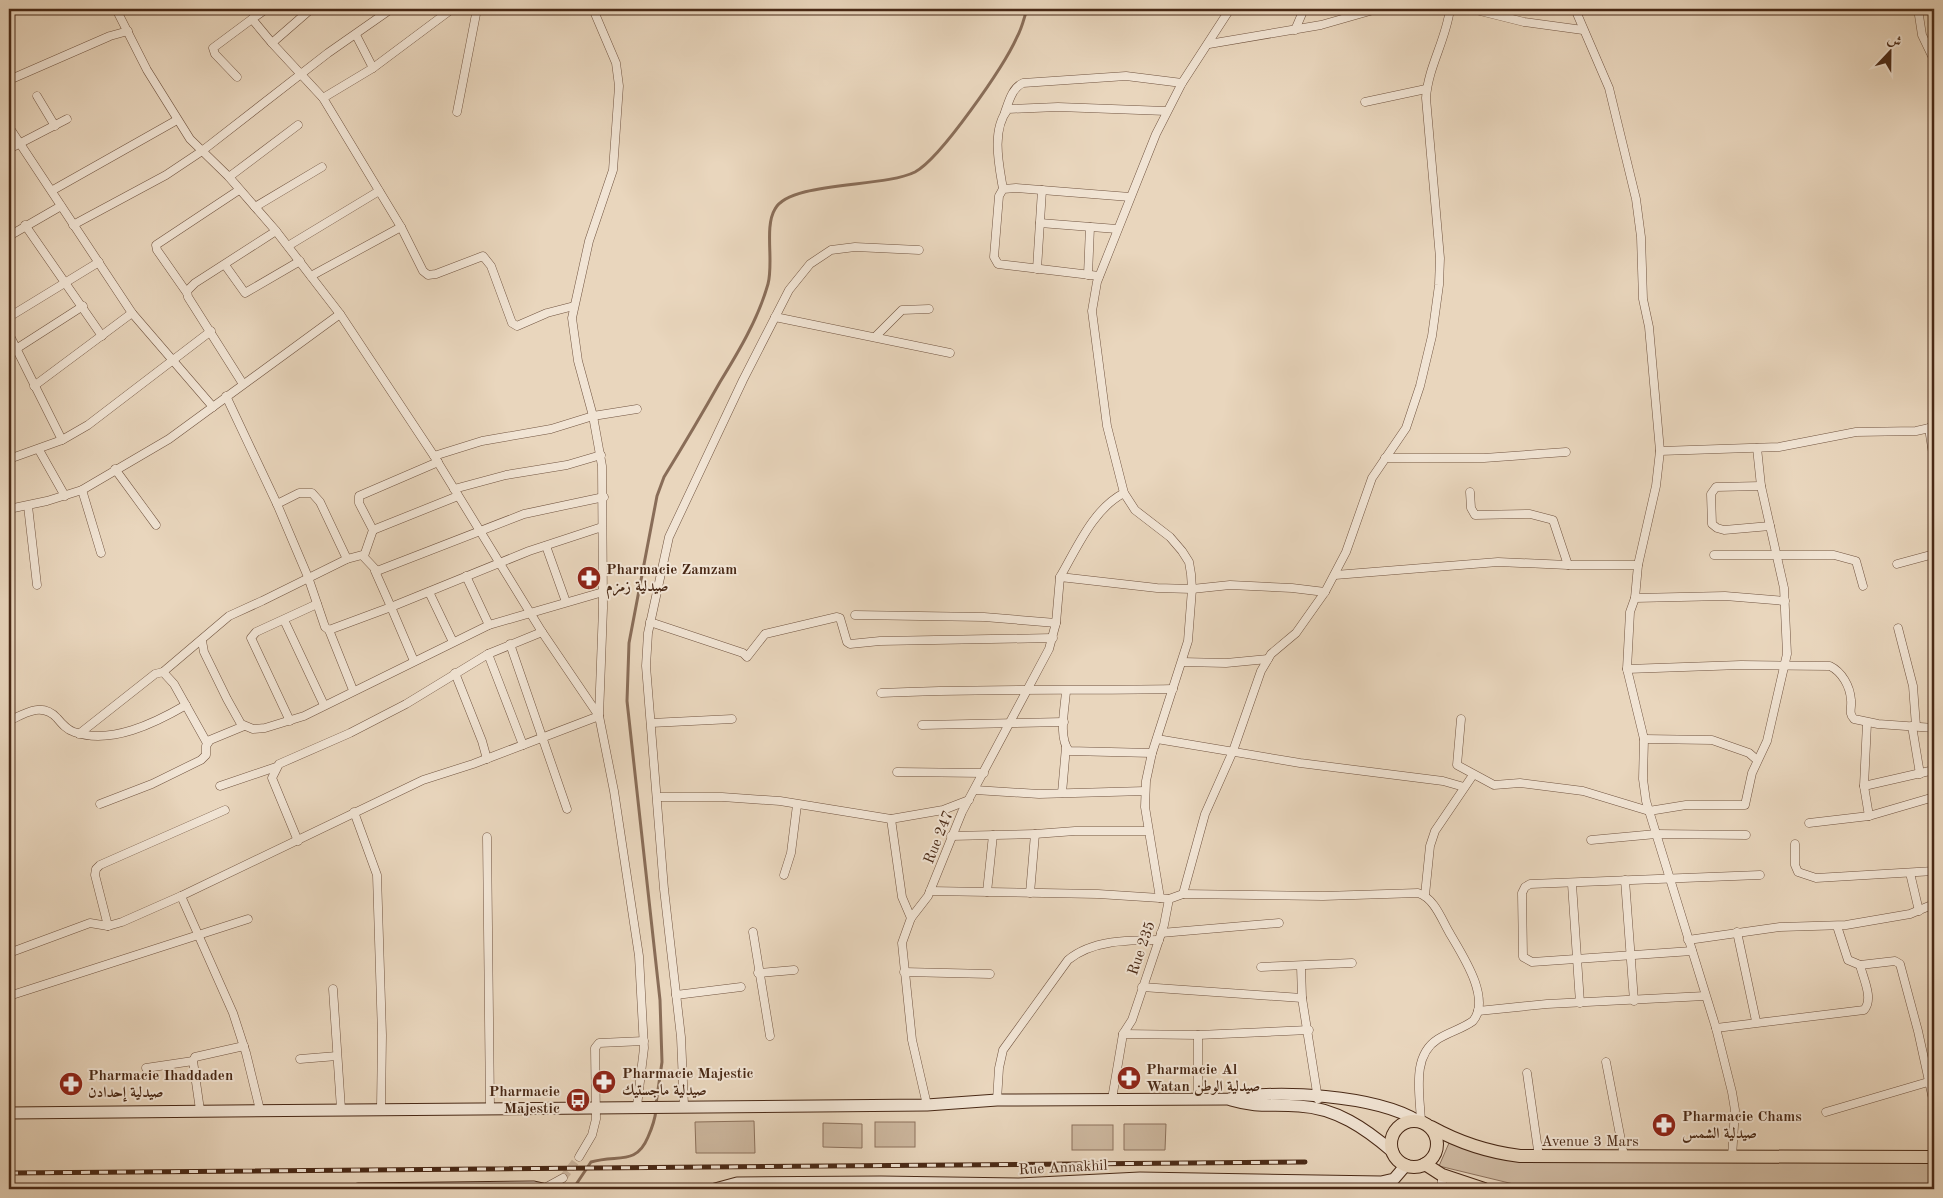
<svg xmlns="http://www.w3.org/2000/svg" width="1943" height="1198" viewBox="0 0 1943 1198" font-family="'Old Standard TT',Amiri,serif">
<rect width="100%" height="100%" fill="#e9d6bd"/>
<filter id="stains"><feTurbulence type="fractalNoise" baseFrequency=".004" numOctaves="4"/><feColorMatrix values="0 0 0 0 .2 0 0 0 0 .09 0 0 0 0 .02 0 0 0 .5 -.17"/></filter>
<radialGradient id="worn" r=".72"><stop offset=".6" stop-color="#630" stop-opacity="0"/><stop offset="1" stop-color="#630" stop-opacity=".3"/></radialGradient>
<g fill="#ceb9a1" stroke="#8c715c">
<polygon points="754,1121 755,1153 696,1153 695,1122"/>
<rect x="875" y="1122" width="40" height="25"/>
<polygon points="823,1123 862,1124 862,1148 823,1147"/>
<polygon points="1124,1124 1166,1124 1165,1150 1124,1150"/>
<rect x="1072" y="1125" width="41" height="25"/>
<polygon points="1449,1143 1484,1155 1934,1160 1934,1188 1534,1189 1439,1166"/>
</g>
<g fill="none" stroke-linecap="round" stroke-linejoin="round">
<g stroke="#896d58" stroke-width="3">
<path d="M656 1104 662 1062 660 1000 627 701 629 643 657 496 664 477C683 446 702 414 720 382 739 351 758 319 768 284 774 262 764 227 775 209 790 181 883 188 915 172 941 158 1004 66 1017 37 1022 28 1024 18 1027 9"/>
<path d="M573 1189 591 1162C618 1154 636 1166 648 1137 652 1128 655 1120 656 1110"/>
</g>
<polyline stroke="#c9b39c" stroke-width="8" stroke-dasharray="8 4" stroke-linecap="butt" points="563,1178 579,1157"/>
<g stroke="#715440" stroke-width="9">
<g id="street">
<polyline points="116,9 147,70 190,139 229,177 276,231 340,314 434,456 542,632 599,716 614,791 639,956 644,1048 637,1106"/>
<polyline points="266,9 252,19 272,43"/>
<polyline points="311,9 272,43 323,98 401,227 423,271 428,275 436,274 483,256 491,266 512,323 517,326 547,313 574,306"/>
<polyline points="1472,9 1524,22 1583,30"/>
<polyline points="1575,9 1609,88 1636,199 1641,237 1643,299 1649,327 1660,451 1656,486 1638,565 1635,598 1630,612 1627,669 1644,739 1643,779 1646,801 1716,1028 1732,1092 1735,1110 1732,1157"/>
<polyline points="1918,9 1922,35 1934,60"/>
<polyline points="1295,30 1304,9"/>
<polyline points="356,35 373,68"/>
<polyline points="1209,44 1321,25 1377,9"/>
<polyline points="237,77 215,54 213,48 252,19"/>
<polyline points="9,80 110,36 128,31"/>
<polyline points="37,96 55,126"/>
<polyline points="323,98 373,68 452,9"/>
<polyline points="1365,102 1426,89"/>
<polyline points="457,112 477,9"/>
<path d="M1005 112C1009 101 1012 88 1023 83L1126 76 1182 83"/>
<polyline points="9,127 132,313 213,407"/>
<polyline points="9,149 67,119"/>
<polyline points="229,177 298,125"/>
<path d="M1003 189C999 165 991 130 1008 109L1058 107 1166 111"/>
<polyline points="53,190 177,120"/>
<polyline points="255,207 322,167"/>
<polyline points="1040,223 1117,229"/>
<polyline points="25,225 102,336"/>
<polyline points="73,225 166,175 202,151 328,53 391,9"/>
<polyline points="9,236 61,206"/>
<polyline points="288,246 379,191"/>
<polyline points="225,265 245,293 300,261"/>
<polyline points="1037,269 1042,190"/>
<polyline points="1088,275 1090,227"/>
<polyline points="311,276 401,227"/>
<polyline points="1099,276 998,264 994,257 999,196 1003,189 1016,188 1130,197"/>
<polyline points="187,293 157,250 156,245 239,190"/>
<polyline points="9,317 99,262"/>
<polyline points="775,317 950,353"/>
<polyline points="9,334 62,440"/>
<polyline points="875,337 902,310 929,309"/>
<polyline points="16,349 83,306"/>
<polyline points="243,384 188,297 187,291 195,283 276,231"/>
<polyline points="34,386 132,313"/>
<polyline points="226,396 277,504 299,493 312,493 320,502 347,559"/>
<polyline points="1929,428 1934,461"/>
<polyline points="39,450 65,496"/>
<polyline points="1660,451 1779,447 1856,432 1916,431 1934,427"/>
<polyline points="434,456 482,441 551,429 593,416 637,409"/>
<polyline points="1385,458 1484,458 1566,452"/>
<polyline points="9,459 62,440 88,425 211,331"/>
<polyline points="115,469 156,525"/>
<polyline points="1761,486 1716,487 1711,494 1712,524 1717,528 1724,530 1770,526"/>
<polyline points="454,489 506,475 567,465 601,455"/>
<polyline points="82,490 101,553"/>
<polyline points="1470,492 1471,508 1475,515 1530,514 1553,520 1568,565"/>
<polyline points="277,504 308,577 325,627 329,630 353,690"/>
<polyline points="28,506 37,585"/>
<polyline points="9,509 47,501 82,490 169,439 340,314"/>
<polyline points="373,530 458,496"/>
<polyline points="546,546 566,602"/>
<polyline points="1714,555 1834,555 1856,561 1863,586"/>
<polyline points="364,556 373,530 359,503 359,496 438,462"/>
<polyline points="1897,564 1934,554"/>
<polyline points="375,571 391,607 529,551 602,527"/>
<polyline points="1335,575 1498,562 1568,565 1638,565"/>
<polyline points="466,576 489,625"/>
<path d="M1060 577C1077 548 1093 509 1124 493"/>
<polyline points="429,592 453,642"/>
<polyline points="1635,598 1725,596 1785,601"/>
<polyline points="855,615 984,617 1056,623"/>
<polyline points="284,620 324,705"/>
<polyline points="650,622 743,653 747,657 765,634 837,617 840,618 847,642 850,644 880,641 1053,638"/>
<polyline points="1898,628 1913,686 1916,726"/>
<polyline points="329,630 391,607 414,661"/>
<polyline points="202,641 204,652 227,699 241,724 253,729 265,728 304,716 489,625 603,592"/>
<polyline points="510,644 567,809"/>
<polyline points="488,654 523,745"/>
<polyline points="1182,662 1226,663 1268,659"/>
<path d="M1627 669 1741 665 1830 666C1842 672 1850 686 1851 700 1852 708 1848 713 1854 719L1878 724 1934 728"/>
<polyline points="163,672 229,616 262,601 347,559 362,555 377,571 524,514 604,497"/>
<polyline points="455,673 482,741 487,759"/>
<path d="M1066 691C1065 708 1058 737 1069 751L1152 753"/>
<path d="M881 693C978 688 1076 691 1173 689"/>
<polyline points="1461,719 1457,765 1494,785 1520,783 1583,791 1649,811 1686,805 1745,805 1752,773 1767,741 1787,654 1784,588 1761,486 1757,448"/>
<path d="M9 721C25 713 42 702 57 718 62 724 67 730 74 732 111 745 155 723 186 705"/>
<polyline points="290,721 251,638 256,632 317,604"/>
<polyline points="651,723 732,719"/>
<polyline points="1867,723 1864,786 1869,816"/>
<polyline points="922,725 1064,722"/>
<polyline points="1912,726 1920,774"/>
<polyline points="79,734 155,674 163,672 174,684 207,743"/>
<polyline points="1157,739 1300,763 1443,781 1464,787"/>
<polyline points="1644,739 1712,740 1749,753 1757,760"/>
<polyline points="897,772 984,773"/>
<polyline points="220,786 276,767"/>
<polyline points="1864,786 1934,770"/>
<polyline points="975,790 1039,794 1145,791"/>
<polyline points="1062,793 1066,747"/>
<polyline points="657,797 722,797 780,801 891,819 943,810 969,800"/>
<polyline points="100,804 152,784 201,760 206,755 206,746 210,740 244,726"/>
<polyline points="354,812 377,875 382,1035 381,1108"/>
<polyline points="891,819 902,897 911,918"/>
<polyline points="1809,823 1869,816 1934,797"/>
<polyline points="1035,834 1075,831 1148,831"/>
<polyline points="951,836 1035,834 1030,893"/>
<polyline points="487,837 490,1108"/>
<polyline points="1591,840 1656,834 1746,835"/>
<polyline points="298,841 272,778 279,764 350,733 406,704 488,654 542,632"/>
<polyline points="1795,844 1795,865 1798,872 1816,878 1934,871"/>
<polyline points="1910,873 1919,911"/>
<polyline points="784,875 791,853 797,805"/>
<polyline points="1625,880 1634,1001"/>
<polyline points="1572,884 1580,1003"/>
<polyline points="930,891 1098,894 1160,898"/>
<polyline points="987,892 993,835"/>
<path d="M1183 894 1323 896 1418 893C1434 898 1441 918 1449 932 1461 953 1492 998 1473 1021 1462 1029 1449 1032 1438 1039 1411 1056 1420 1094 1421 1122"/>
<polyline points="1425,895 1430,846 1435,831 1473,775"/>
<polyline points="181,896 233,1013 246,1053 260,1110"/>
<polyline points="1169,899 1160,898 1145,807 1146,781 1152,753 1188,641 1192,589 1191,574 1189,562 1182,551 1170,537 1135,510 1124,493 1107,426 1092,311 1097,282 1156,134 1182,83 1230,9"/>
<polyline points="108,926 95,875 96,869 100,865 225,810"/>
<polyline points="753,932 770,1036"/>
<polyline points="1737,932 1756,1021"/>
<polyline points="1161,933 1279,923"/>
<polyline points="1688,940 1780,927 1846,925 1910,914 1934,904"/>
<polyline points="1692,951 1532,962 1523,957 1522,893 1525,887 1530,884 1760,875"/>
<polyline points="9,953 90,923 108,926 122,922 181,896 423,780 473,764 599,716 603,608 602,466 593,416 578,361 572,318 589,241 613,170 619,86 616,63 593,9"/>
<polyline points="1860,965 1895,961 1900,964 1918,1031 1934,1104"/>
<polyline points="1301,966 1302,998 1318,1099"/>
<polyline points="1261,967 1352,963"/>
<polyline points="904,972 990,974"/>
<polyline points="758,973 794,970"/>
<polyline points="1142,987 1302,998"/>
<polyline points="333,989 341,1109"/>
<polyline points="676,995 741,987"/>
<polyline points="9,996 248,919"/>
<polyline points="1478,1011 1547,1004 1705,996"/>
<path d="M1716 1028 1864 1010C1874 999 1863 978 1860 965L1848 960 1837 926"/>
<polyline points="1123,1034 1198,1035 1309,1030"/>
<polyline points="1198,1035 1198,1100"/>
<polyline points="300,1059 337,1056"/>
<polyline points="1606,1062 1624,1156"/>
<polyline points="146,1068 193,1061"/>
<polyline points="1527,1073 1539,1157"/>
<path d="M1112 1099 1123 1034 1132 1020 1164 925 1169 899 1183 894 1205 814 1233 751 1261 671 1271 654 1296 633 1325 592 1346 552 1372 478 1406 428 1420 386 1432 336 1439 285 1440 258 1426 98C1428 67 1446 40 1450 9"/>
<path d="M997 1100 999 1068 1003 1050 1068 960C1092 940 1128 940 1159 940"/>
<polyline points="927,1105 912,1040 902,943 911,918 928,896 962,812 1049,649 1056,623 1060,577 1157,588 1192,589 1230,585 1292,588 1325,592"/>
<polyline points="684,1106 681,1037 664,889 646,666 648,633 669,537 743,380 789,290 810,264 831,250 855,247 919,250"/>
<polyline points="200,1110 193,1061 195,1057 244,1046"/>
<polyline points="1826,1112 1928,1082"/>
<polyline points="579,1157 592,1135 596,1119 595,1048 599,1043 644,1041"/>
<polyline points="1442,1175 1442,1189"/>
<polyline points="1140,1178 1141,1189"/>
<polyline points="543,1189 563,1178"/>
</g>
</g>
<g stroke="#492916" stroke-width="13">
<g id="secondary">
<path d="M1231 1100C1258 1108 1272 1104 1299 1106 1336 1108 1365 1128 1393 1152"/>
<path d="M9 1113 927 1105 997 1100 1229 1099C1277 1089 1375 1095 1418 1121"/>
<polyline points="358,1189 534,1187 543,1189"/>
<polyline points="715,1189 737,1183 881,1182 1019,1184 1140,1178 1381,1182 1394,1179 1406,1165"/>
</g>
</g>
<g stroke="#492916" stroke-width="14">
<g id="primary">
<circle cx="1414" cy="1144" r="23"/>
<path d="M1431 1127C1460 1143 1487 1152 1520 1156L1934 1157"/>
<polyline points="1425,1164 1442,1175 1484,1189"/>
</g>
</g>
<use href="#street" stroke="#f1e4d4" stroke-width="8"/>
<use href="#secondary" stroke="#f1e4d4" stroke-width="11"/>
<use href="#primary" stroke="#e9d6bd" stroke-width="12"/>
<g stroke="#492916" stroke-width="5">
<polyline id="rail" points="9,1173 1305,1162"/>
</g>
<use href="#rail" stroke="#f1e4d4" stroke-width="3" stroke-dasharray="9" stroke-linecap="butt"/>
</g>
<defs>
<g id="pharmacy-disc" transform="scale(1.25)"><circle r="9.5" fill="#8f2418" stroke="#f1e4d4"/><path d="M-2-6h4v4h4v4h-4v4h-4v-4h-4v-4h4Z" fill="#fff"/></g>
<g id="bus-disc" transform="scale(1.25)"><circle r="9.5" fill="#8f2418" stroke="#f1e4d4"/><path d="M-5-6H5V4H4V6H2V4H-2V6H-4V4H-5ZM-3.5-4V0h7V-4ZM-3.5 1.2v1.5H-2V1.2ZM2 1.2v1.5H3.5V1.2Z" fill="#fff"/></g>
</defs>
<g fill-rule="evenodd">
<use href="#pharmacy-disc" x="589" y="578"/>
<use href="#pharmacy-disc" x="1129" y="1078"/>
<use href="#pharmacy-disc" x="604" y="1082"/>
<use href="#pharmacy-disc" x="71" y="1084"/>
<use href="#bus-disc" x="578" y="1100"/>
<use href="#pharmacy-disc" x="1664" y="1125"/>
</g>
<g text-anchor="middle" stroke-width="4" stroke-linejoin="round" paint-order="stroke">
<g font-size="15" font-weight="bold" fill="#492916" stroke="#f1e4d4" text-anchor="start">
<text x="606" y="574">Pharmacie Zamzam<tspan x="606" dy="17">صيدلية زمزم</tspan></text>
<text x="1146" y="1074">Pharmacie Al<tspan x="1146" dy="17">Watan صيدلية الوطن</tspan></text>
<text x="622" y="1078">Pharmacie Majestic<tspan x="622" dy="17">صيدلية ماجستيك</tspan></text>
<text x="88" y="1080">Pharmacie Ihaddaden<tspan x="88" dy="17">صيدلية إحدادن</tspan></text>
<text x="560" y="1096" text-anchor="end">Pharmacie<tspan x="560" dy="17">Majestic</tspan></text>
<text x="1682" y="1121">Pharmacie Chams<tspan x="1682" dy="17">صيدلية الشمس</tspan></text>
</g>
<g font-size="15" fill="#492916" stroke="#f1e4d4">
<text transform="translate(938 837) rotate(-68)" y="5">Rue 247</text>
<text transform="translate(1141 948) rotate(-71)" y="5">Rue 235</text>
<text x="1590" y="1146">Avenue 3 Mars</text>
<text transform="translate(1063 1167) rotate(-3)" y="5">Rue Annakhil</text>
</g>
</g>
<rect width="1943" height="1198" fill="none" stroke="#e9d6bd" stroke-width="30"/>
<rect x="10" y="10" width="1923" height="1178" fill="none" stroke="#492916" stroke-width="2.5"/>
<rect x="15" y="15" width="1913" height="1168" fill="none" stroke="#492916"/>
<g transform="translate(1890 52) rotate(22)" stroke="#f1e4d4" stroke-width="4" paint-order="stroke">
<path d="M0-4L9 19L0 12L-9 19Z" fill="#492916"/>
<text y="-8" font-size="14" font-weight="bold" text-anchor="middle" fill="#492916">ش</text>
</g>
<rect width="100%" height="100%" filter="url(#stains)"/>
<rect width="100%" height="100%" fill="url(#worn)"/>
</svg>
